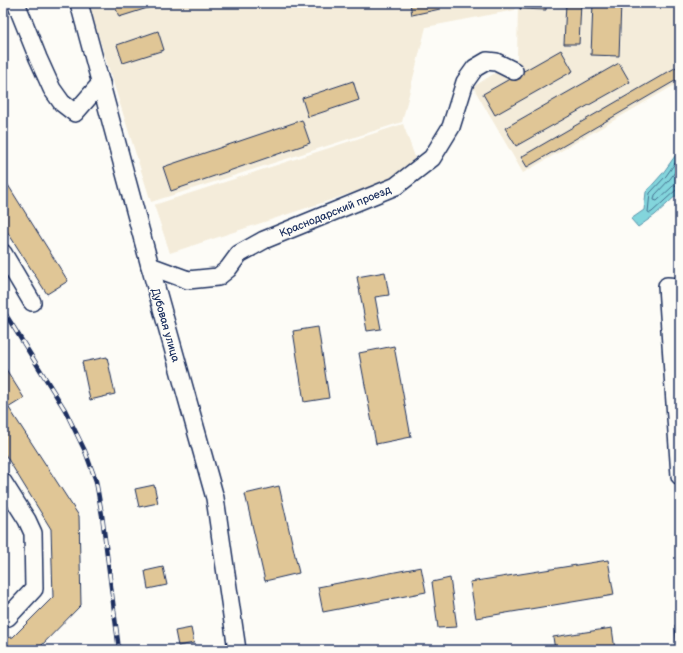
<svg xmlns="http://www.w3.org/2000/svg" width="683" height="653" viewBox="0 0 683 653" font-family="'Balsamiq Sans',sans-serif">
<rect width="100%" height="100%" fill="#fdfcf7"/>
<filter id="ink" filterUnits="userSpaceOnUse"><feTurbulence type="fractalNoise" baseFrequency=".025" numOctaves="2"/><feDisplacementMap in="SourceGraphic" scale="8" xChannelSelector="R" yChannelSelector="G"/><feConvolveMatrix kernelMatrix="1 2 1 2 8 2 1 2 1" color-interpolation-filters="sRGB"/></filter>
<g filter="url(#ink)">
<g fill="#f4ecda">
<polygon points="88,3 515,3 515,10 426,27 402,122 151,202"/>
<polygon points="518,3 680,3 680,82 523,173 473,87 517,59"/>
<polygon points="403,124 415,157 403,176 170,253 154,205"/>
</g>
<polygon fill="#83d5dc" stroke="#5993aa" points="680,149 680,192 655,215 638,227 631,219 644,210 646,192 663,173"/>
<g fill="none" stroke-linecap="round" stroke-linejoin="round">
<g stroke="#457190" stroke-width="1">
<polyline points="680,156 666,176 650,193 648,212 650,213 652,212 676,190 680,189"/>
<polyline points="680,165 670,179 655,195 654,200 657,201 673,186 680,184"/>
</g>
</g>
<g fill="#e0c696" stroke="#1b2f5e">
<polygon points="114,3 156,3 157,5 119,17"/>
<polygon points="410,3 438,3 440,9 412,15"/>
<polygon points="521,3 546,3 546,10 520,9"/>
<polygon points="566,3 581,3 579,44 564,44"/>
<polygon points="593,3 621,3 619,56 591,55"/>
<polygon points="158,31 164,50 123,63 117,45"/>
<polygon points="561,50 573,71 495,115 483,94"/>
<polygon points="619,63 630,82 516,146 505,128"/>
<polygon points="680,65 680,78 527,167 521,157"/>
<polygon points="353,81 359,100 308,117 302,98"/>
<polygon points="302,120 310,143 171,191 163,167"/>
<polygon points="3,177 68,281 47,294 3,225"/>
<polygon points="385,272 389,295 375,297 381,329 367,331 357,277"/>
<polygon points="318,327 329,398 304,402 293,331"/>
<polygon points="394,346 411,437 376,444 359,353"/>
<polygon points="107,357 115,394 90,400 82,362"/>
<polygon points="4,366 24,398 3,411 3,367"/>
<polygon points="9,408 79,516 81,605 37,650 3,650 3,638 13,637 53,597 51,529 3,451 3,411"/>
<polygon points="154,485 158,503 139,507 135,489"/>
<polygon points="279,486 299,573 265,581 245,494"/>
<polygon points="608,560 614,595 476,618 470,582"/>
<polygon points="163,567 167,585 148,589 145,571"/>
<polygon points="421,567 426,592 323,612 318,587"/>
<polygon points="450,578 457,627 438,628 432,582"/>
<polygon points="675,625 680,625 680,650 677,650"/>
<polygon points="191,628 194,643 178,646 175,631"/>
<polygon points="612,628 615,650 555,650 553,637"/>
</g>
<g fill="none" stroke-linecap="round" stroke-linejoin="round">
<g stroke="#1b2f5e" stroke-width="20">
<g id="minor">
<polyline points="16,3 38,58 52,89 62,103 75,113 101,83"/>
<polyline points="79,3 150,266 215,498 237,650"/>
<polyline points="3,253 32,302"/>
<polyline points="150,266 188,280 218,277 228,269 239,254 264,240 396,186 432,158 451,127 465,82 475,68 487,61 496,62 514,71"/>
<polyline points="680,287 667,286 680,476"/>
<polyline points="3,482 27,520 33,533 34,589 8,617 3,619"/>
</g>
</g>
<use href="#minor" stroke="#fdfcf7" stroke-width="17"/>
<g stroke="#1b2f5e" stroke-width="4.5">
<polyline id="rail" points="3,310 65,410 85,451 96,481 102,515 119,650"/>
</g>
<use href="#rail" stroke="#fdfcf7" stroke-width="3" stroke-dasharray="9" stroke-linecap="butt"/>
</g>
</g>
<g text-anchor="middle" stroke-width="3" stroke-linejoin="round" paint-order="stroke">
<g font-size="11" fill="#1b2f5e" stroke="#fdfcf7">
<text transform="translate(335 211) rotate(-22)" y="4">Краснодарский проезд</text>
<text transform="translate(166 325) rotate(74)" y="4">Дубовая улица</text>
</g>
</g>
<rect width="683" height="653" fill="none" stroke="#fdfcf7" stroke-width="16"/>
<rect x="8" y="8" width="667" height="637" fill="none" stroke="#1b2f5e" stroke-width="1.5" filter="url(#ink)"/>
</svg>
